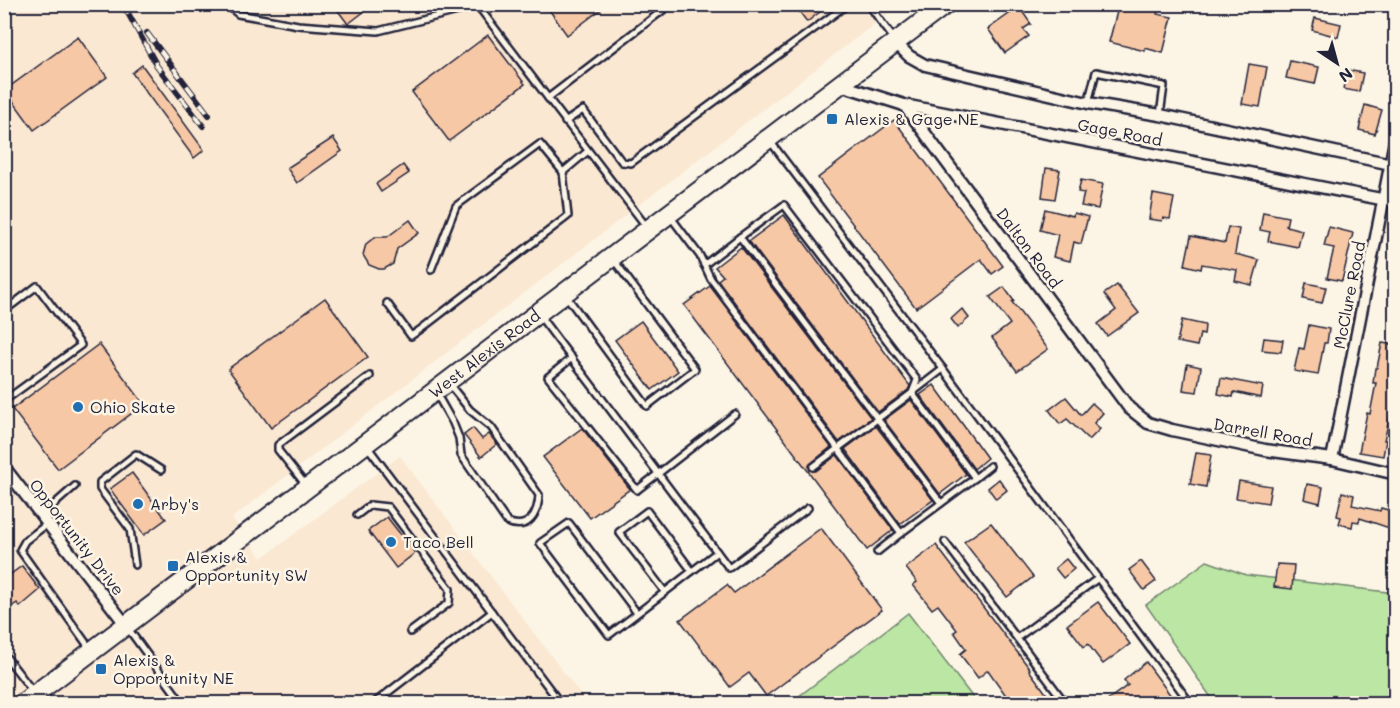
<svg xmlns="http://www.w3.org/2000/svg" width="1400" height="708" viewBox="0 0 1400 708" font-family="Mali,sans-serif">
<rect width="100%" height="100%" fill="#fcf5e5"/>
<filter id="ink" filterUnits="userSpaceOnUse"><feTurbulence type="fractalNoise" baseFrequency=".0167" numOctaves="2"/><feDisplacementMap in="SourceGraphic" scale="12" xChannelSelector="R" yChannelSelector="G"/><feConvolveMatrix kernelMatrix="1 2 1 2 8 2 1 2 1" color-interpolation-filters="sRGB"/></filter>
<g filter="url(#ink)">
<polygon fill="#fae8d2" points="4,5 899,5 232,518 262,558 400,456 587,703 5,703"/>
<g fill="#bce6a3" stroke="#6f846f" stroke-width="1.5">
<polygon points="1207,561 1246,575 1395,593 1395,703 1215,703 1146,605"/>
<polygon points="908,613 977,703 790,703"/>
</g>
<g fill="#f7c8a6" stroke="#22223b" stroke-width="1.5">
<polygon points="333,4 374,4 348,24"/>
<polygon points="545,4 608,4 567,35"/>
<polygon points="794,4 830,4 807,22"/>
<polygon points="1119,4 1141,9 1142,4 1160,4 1157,14 1172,17 1163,53 1145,48 1145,51 1109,42"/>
<polygon points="1019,7 1031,24 1023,29 1029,36 1005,53 988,29"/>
<polygon points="1315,18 1341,24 1338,37 1312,30"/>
<polygon points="488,35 525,84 449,141 412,92"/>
<polygon points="78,37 107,77 34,130 5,90"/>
<polygon points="1290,61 1319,67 1315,84 1286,78"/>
<polygon points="1249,64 1267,67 1260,107 1242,104"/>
<polygon points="142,65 204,150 194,158 132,73"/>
<polygon points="1347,70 1363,73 1359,92 1343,89"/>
<polygon points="1365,105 1382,110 1375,134 1359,130"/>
<polygon points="894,120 1003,266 992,274 981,259 916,308 818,178"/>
<polygon points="333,138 342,151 297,183 287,168"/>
<polygon points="403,165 409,173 381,192 376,184"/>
<polygon points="1046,168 1060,170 1055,199 1042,197"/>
<polygon points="1081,180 1103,184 1098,209 1081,206 1084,193 1078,192"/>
<polygon points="1153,194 1174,198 1170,219 1163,218 1162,221 1149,219"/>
<polygon points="1045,209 1073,216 1074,213 1088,217 1081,244 1074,242 1070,261 1053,257 1058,235 1040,230"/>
<polygon points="1263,212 1288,217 1286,226 1302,230 1298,247 1268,241 1270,232 1260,230"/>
<polygon points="784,215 910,386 908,390 878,412 749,241"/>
<polygon points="410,220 419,233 397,249 393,264 384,269 379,269 369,265 363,255 366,244 375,237 387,237"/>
<polygon points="1228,227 1239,229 1235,254 1259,260 1252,285 1235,281 1237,270 1202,264 1201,269 1185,265 1191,236 1225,243"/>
<polygon points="1329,227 1353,233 1342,281 1327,278 1334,248 1324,246"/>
<polygon points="741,247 871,418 839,442 718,280 723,276 715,267"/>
<polygon points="1306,283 1326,287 1322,303 1303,299"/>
<polygon points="1117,285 1139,313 1107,336 1098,324 1116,310 1104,294"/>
<polygon points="710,286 831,447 810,464 810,470 816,471 837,455 893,530 867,550 684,305"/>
<polygon points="1004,287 1014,301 1012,302 1048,349 1017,371 992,338 1010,324 990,297"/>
<polygon points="325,298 368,357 271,428 228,369"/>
<polygon points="962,309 969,318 958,328 951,319"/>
<polygon points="1182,320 1205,325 1204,335 1200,334 1197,346 1177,342"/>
<polygon points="641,321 678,371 652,390 615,340"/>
<polygon points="1309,325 1329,329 1327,343 1324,343 1318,375 1294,371 1299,348 1304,349"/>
<polygon points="1264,338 1283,340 1281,352 1262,350"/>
<polygon points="1382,343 1395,345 1395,405 1393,405 1384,440 1386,440 1383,456 1359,452 1367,413 1370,414 1376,383 1373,383 1375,368 1377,368"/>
<polygon points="99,344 144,404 58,469 12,409"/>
<polygon points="1187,364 1201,367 1197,392 1183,390"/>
<polygon points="1221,378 1263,386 1261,398 1234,392 1233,397 1218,394"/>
<polygon points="934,385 987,458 974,469 920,395"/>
<polygon points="1066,397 1081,415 1092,403 1103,413 1094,423 1100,429 1089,440 1067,419 1060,424 1049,410"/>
<polygon points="911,400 966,474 940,494 884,420"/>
<polygon points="876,426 933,500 900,524 845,449"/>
<polygon points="473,428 482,439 489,434 497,444 481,457 464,435"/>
<polygon points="582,428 630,489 590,518 543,457"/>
<polygon points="1196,453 1211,455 1206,487 1190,484"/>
<polygon points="132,473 166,519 144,535 110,489"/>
<polygon points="999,479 1007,490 996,499 988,488"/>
<polygon points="1239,481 1271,486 1268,503 1236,498"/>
<polygon points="1307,484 1323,487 1320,503 1304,499"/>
<polygon points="1342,492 1354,495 1352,505 1380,511 1381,508 1395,512 1395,530 1360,518 1359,522 1353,521 1352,527 1339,524 1341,517 1337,516"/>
<polygon points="387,517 415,553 396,568 368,531"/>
<polygon points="991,523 1033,577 1007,597 964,542"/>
<polygon points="821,528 882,610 766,696 749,673 730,687 680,620 727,585 734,593"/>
<polygon points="936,545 1030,669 1029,670 1054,704 1012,704 988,670 978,678 960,654 966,649 954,632 957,630 938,605 932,609 913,585 917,582 906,568"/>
<polygon points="1066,559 1074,569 1063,578 1055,568"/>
<polygon points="1141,561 1156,581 1144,590 1129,570"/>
<polygon points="1277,564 1294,565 1292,589 1274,587"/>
<polygon points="22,566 40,590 20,607 17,603 4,612 4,579"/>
<polygon points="1098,602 1130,644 1103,664 1088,644 1084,647 1067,625"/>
<polygon points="1146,662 1177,704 1102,704 1128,685 1124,680"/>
</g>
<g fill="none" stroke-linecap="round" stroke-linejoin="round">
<g stroke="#22223b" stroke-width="10">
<g id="service">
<polyline points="226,4 238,14 298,25 378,31 478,6 548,98"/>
<polyline points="868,4 894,39"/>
<polyline points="1088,103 1096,72 1164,86 1160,115"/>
<polyline points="565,122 583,110 622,162 631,163 848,4"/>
<polyline points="770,141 943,369 1191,704"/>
<polyline points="670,216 700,256 711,279 901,533 975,478 912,393 813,467"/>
<polyline points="646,226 548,98 671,4"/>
<polyline points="704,265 740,237"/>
<polyline points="431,270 456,206 540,144 563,172"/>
<polyline points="567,297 647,406 695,369 613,259"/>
<polyline points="387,303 411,336 421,329 568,216 563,172 588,151"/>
<polyline points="4,311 37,286 81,345 4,401"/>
<polyline points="539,315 729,568 808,508"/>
<polyline points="572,358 548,377 637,490 735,414"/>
<polyline points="913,392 943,369"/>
<path d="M436 393 453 423 459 438 461 455 507 522C529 531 538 514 539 495L491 427 470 410 449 384"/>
<polyline points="912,393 917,380 784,205 740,237 941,503"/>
<polyline points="367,446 561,704"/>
<polyline points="975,478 990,466"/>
<polyline points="305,484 278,450 278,445 370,376"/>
<polyline points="357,515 370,505 388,507 450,589 449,603 410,632"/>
<polyline points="41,516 75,486"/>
<polyline points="47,524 25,541 20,550 91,650"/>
<polyline points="945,542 1066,704"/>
<polyline points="877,552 901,533"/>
<polyline points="135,565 130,529 100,489 100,482 136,454 161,470"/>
<polyline points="665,592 619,532 647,511 692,571"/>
<polyline points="637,613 569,523 540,543 609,635 717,552"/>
<polyline points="127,627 183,704"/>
<polyline points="1017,638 1097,579"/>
<polyline points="4,654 34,693"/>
<polyline points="373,704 492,612"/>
</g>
</g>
<g stroke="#22223b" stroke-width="15">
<g id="minor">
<polyline points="896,43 909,56 925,65 1088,103 1160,115 1396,165"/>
<polyline points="841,85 904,105 1396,202"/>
<polyline points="904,105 1129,408 1148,423 1172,430 1265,450 1332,459 1396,474"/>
<polyline points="1332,459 1396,136"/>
<polyline points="4,467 126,625"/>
</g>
</g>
<g stroke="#22223b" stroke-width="22">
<g id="primary">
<path id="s1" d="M22 704 946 4"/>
</g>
</g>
<use href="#service" stroke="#fcf5e5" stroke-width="5"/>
<use href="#minor" stroke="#fcf5e5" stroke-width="10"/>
<use href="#primary" stroke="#fcf5e5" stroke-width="18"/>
<g stroke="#22223b" stroke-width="6">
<g id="rail">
<polyline points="123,4 157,66 203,126"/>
<polyline points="147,33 209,115"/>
</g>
</g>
<use href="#rail" stroke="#fcf5e5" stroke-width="4" stroke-dasharray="11" stroke-linecap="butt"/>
</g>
</g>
<g fill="#1f6fb2" stroke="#fcf5e5" stroke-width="2">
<rect x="826" y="113" width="12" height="12" rx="3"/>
<circle cx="78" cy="407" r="6"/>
<circle cx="138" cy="504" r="6"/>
<circle cx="391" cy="542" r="6"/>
<rect x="167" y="560" width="12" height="12" rx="3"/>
<rect x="95" y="663" width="12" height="12" rx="3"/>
</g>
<g text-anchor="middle" stroke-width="5" stroke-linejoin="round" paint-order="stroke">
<g font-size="16" fill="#22223b" stroke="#fcf5e5" text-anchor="start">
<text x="844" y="125">Alexis &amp; Gage NE</text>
<text x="90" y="413">Ohio Skate</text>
<text x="150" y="510">Arby's</text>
<text x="403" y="548">Taco Bell</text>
<text x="185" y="563">Alexis &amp;<tspan x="185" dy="18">Opportunity SW</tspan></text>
<text x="113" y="666">Alexis &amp;<tspan x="113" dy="18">Opportunity NE</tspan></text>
</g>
<g font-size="16" fill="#22223b" stroke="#fcf5e5">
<text transform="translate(1120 132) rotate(11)" y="6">Gage Road</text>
<text transform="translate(1029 248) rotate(53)" y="6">Dalton Road</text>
<text transform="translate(1349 295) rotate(-79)" y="6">McClure Road</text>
<text dy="6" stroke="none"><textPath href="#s1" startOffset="580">West Alexis Road</textPath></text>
<text transform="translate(1263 432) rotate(10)" y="6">Darrell Road</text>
<text transform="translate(77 537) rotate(52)" y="6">Opportunity Drive</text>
</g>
</g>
<rect width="1400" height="708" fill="none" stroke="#fcf5e5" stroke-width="24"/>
<rect x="12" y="12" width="1376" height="684" fill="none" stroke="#22223b" stroke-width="2" filter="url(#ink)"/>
<g transform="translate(1337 63) rotate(144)" stroke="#fcf5e5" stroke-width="4.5" paint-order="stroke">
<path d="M0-4.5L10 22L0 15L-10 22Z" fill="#22223b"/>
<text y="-9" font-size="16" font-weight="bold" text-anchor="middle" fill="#22223b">N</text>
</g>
</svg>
